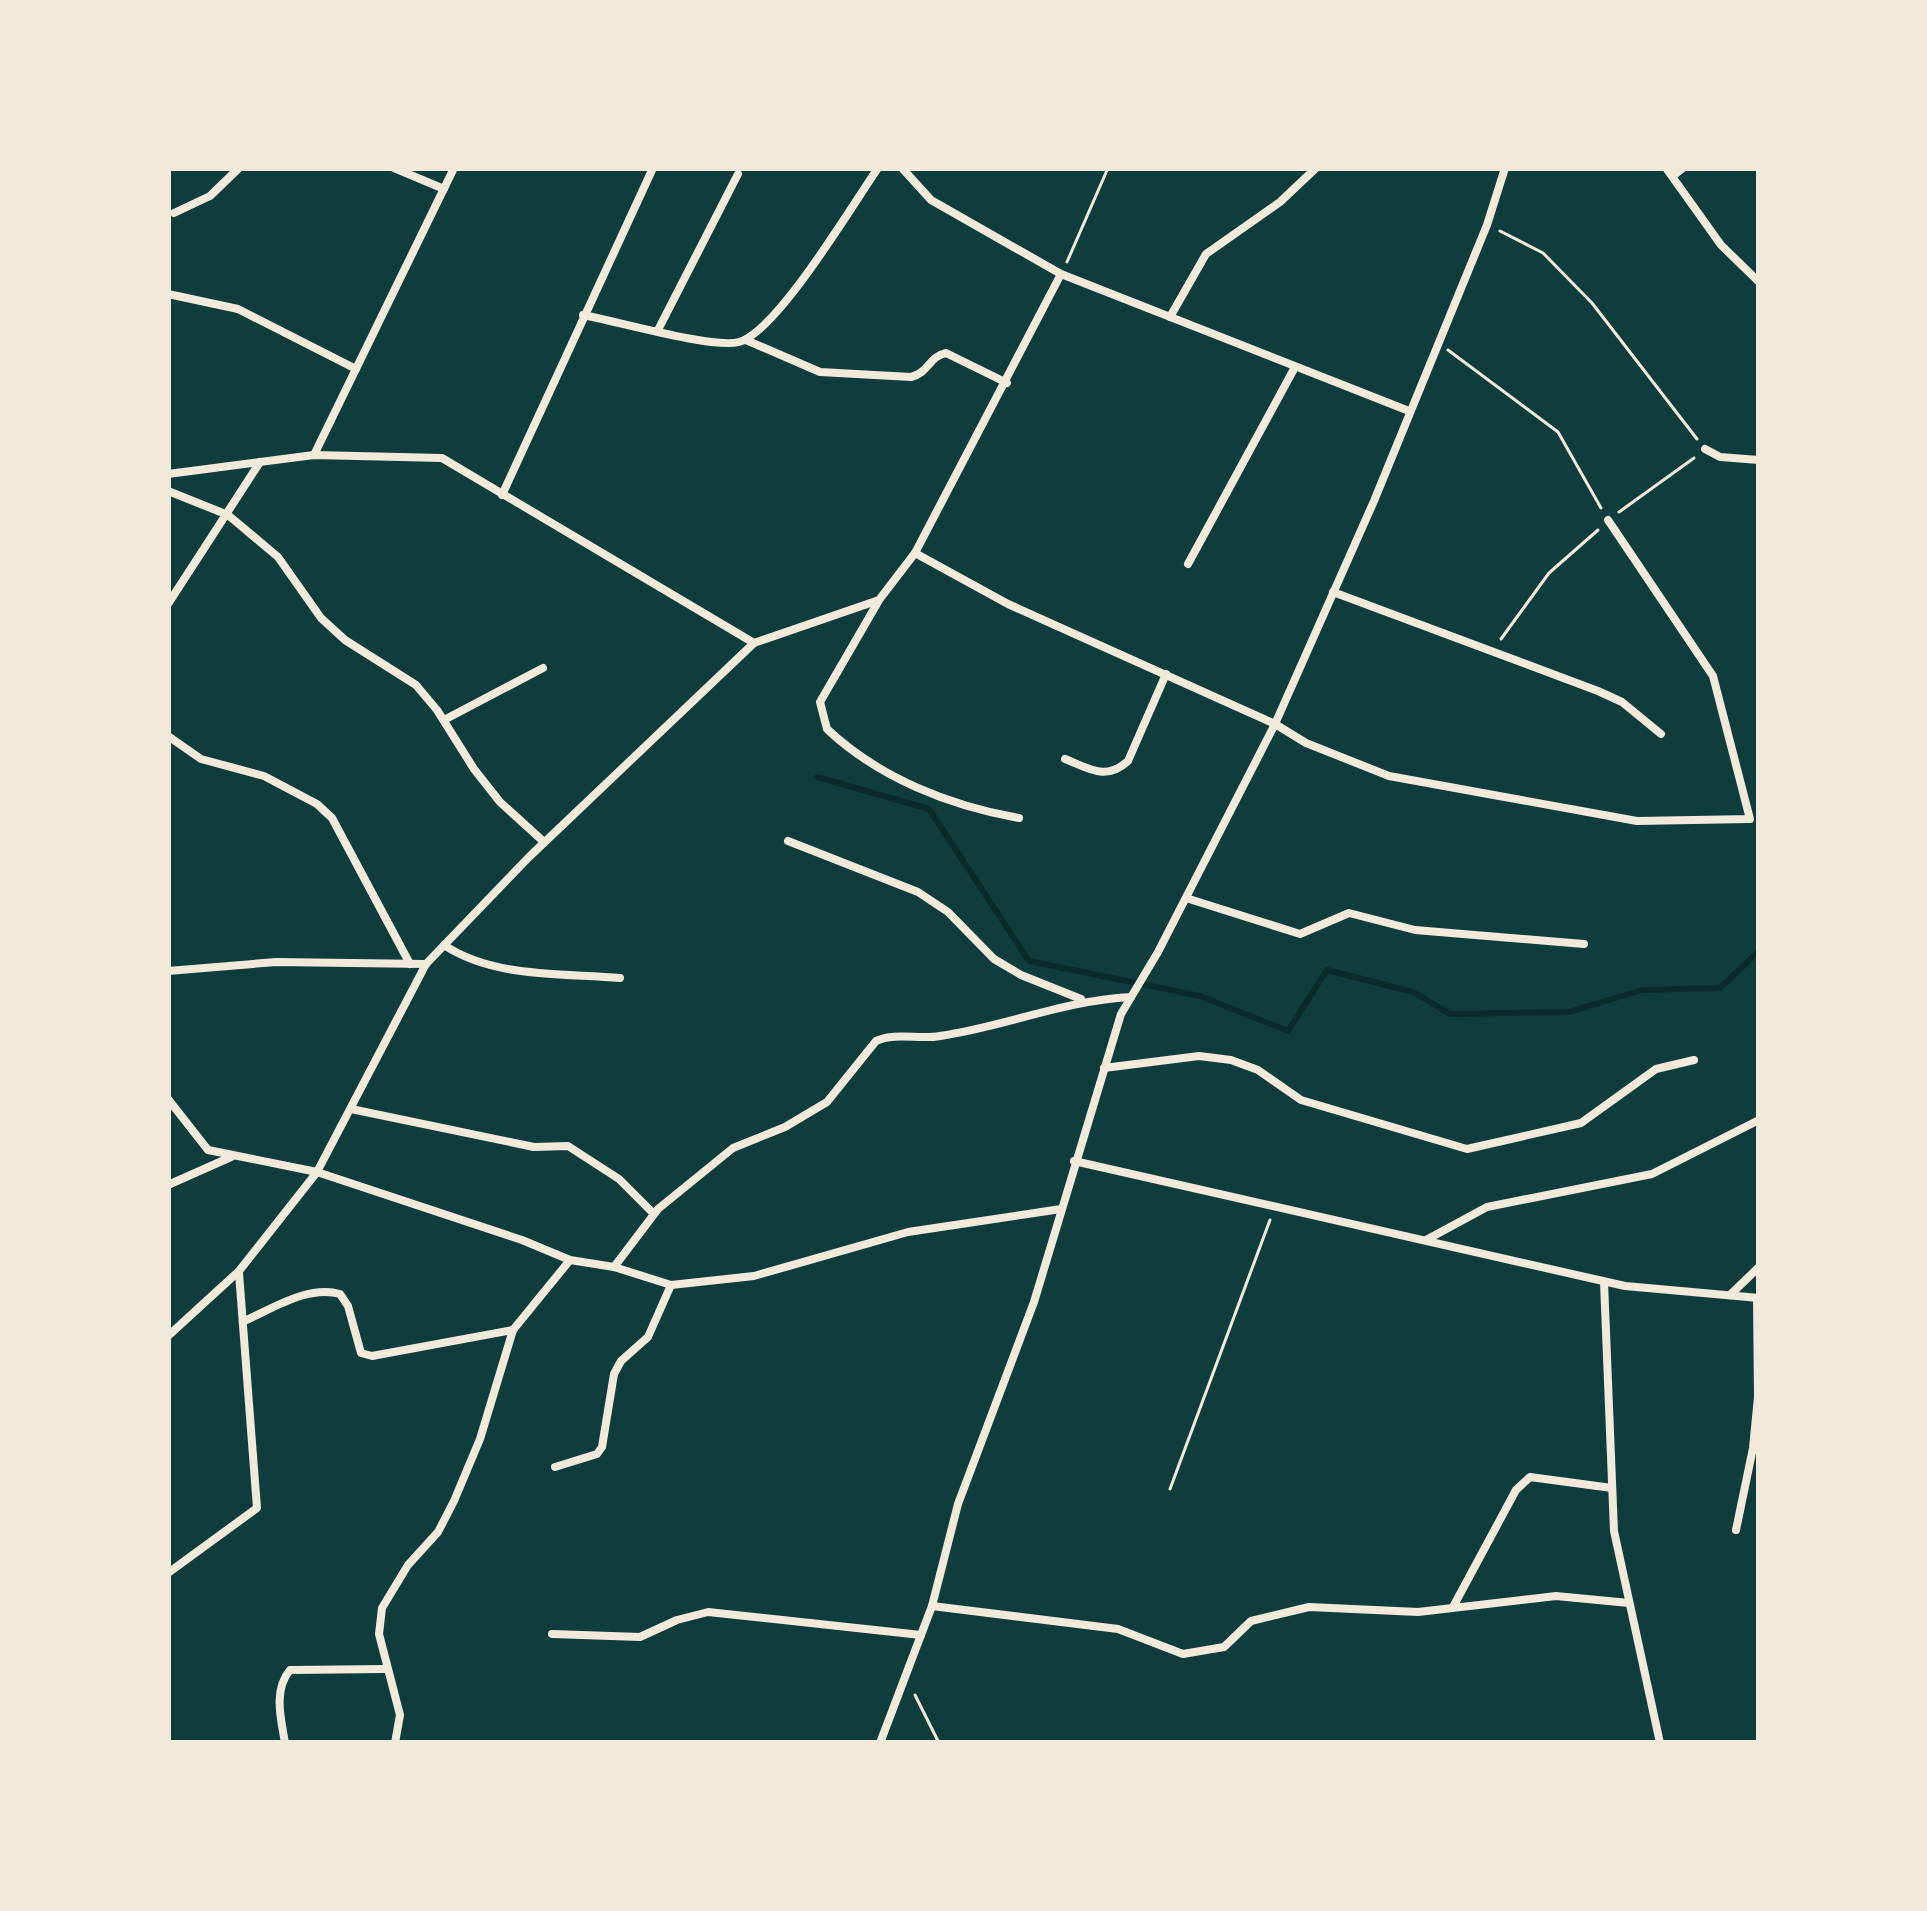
<svg xmlns="http://www.w3.org/2000/svg" width="1927" height="1911" viewBox="0 0 1927 1911" font-family="'PT Sans',sans-serif">
<rect width="100%" height="100%" fill="#0f3d3e"/>
<g fill="none" stroke-linecap="round" stroke-linejoin="round">
<polyline stroke="#0a2a2b" stroke-width="6" points="817,777 929,809 1029,961 1200,996 1288,1031 1327,970 1413,992 1450,1014 1569,1012 1642,990 1720,988 1759,951"/>
<g stroke="#f1e9da" stroke-width="3">
<polyline points="1500,231 1543,253 1592,303 1697,439"/>
<polyline points="1067,262 1108,168"/>
<polyline points="1448,350 1558,432 1601,508"/>
<polyline points="1619,512 1694,458"/>
<polyline points="1501,639 1549,573 1598,530"/>
<polyline points="1170,1489 1270,1220"/>
<polyline points="915,1695 939,1743"/>
</g>
<g stroke="#f1e9da" stroke-width="8">
<polyline points="394,168 444,189"/>
<polyline points="902,168 931,200 1061,274 1409,411"/>
<polyline points="1666,168 1721,245 1759,282"/>
<polyline points="1673,176 1683,168"/>
<polyline points="174,213 210,196 239,168"/>
<polyline points="168,294 238,309 356,369"/>
<path d="M583 315C616 321 713 349 739 342 777 332 853 204 878 168"/>
<polyline points="1170,317 1206,254 1280,202 1316,168"/>
<polyline points="658,330 738,174"/>
<path d="M746 340 820 372 911 377C928 373 930 356 946 353L1007 383"/>
<polyline points="1705,449 1720,457 1759,460"/>
<polyline points="314,455 454,168"/>
<polyline points="168,474 314,455 442,458 754,643"/>
<polyline points="168,491 228,515 278,557 321,618 345,640 416,685 437,710 474,769 500,802 544,842"/>
<polyline points="502,495 653,168"/>
<polyline points="915,553 1008,604 1275,724 1306,743 1389,776 1637,821 1750,819 1713,676 1608,520"/>
<polyline points="1188,564 1295,367"/>
<polyline points="1333,592 1598,691 1622,702 1661,734"/>
<path d="M878 602 820 702 827 729C879 778 950 806 1019 818"/>
<polyline points="168,604 260,462"/>
<polyline points="444,720 543,668"/>
<polyline points="168,736 201,759 264,776 317,804 332,818 410,964"/>
<path d="M1065 759C1090 769 1106 781 1128 761L1166 674"/>
<polyline points="788,841 918,892 948,912 994,959 1021,975 1081,999"/>
<polyline points="1186,898 1300,934 1349,913 1415,930 1584,944"/>
<path d="M444 945C493 978 562 973 620 978"/>
<polyline points="168,971 276,962 426,964"/>
<polyline points="1104,1068 1199,1056 1231,1060 1258,1070 1301,1100 1467,1149 1581,1123 1656,1069 1694,1060"/>
<polyline points="168,1099 208,1150 317,1172 522,1240 570,1260 614,1267 671,1285 754,1276 908,1232 1061,1209"/>
<polyline points="351,1109 534,1147 568,1146 619,1179 654,1214"/>
<polyline points="1074,1161 1625,1286 1759,1298"/>
<polyline points="168,1185 231,1157"/>
<polyline points="1426,1240 1487,1207 1652,1174 1759,1120"/>
<path d="M614 1267 658 1209 733 1148 785 1127 827 1102 876 1041C896 1032 919 1040 940 1036 1008 1026 1060 1001 1131 997"/>
<polyline points="1604,1282 1614,1531 1660,1743"/>
<polyline points="1730,1295 1759,1267"/>
<path d="M244 1321C274 1308 308 1285 340 1294L348 1306 361 1353 372 1356 513 1330"/>
<polyline points="168,1336 239,1271 317,1172 426,964 529,857 754,643 879,600 915,553 1061,274"/>
<polyline points="555,1467 597,1454 602,1447 614,1374 621,1361 648,1337 671,1285"/>
<polyline points="1736,1530 1753,1448 1758,1397 1757,1298"/>
<polyline points="168,1573 257,1508 239,1273"/>
<polyline points="932,1606 1118,1629 1183,1654 1224,1647 1251,1621 1309,1607 1418,1612 1556,1596 1629,1603"/>
<polyline points="1453,1607 1516,1490 1530,1477 1612,1488"/>
<polyline points="552,1634 640,1637 677,1620 708,1612 921,1635"/>
<path d="M285 1743C281 1719 273 1690 290 1670L385 1669"/>
<polyline points="395,1743 400,1715 379,1634 382,1608 408,1565 438,1532 454,1501 480,1439 513,1330 570,1260"/>
<polyline points="880,1743 932,1606 958,1504 1034,1302 1121,1014 1158,952 1275,724 1374,501 1487,225 1505,168"/>
</g>
</g>
<rect width="1927" height="1911" fill="none" stroke="#f1e9da" stroke-width="342"/>
</svg>
